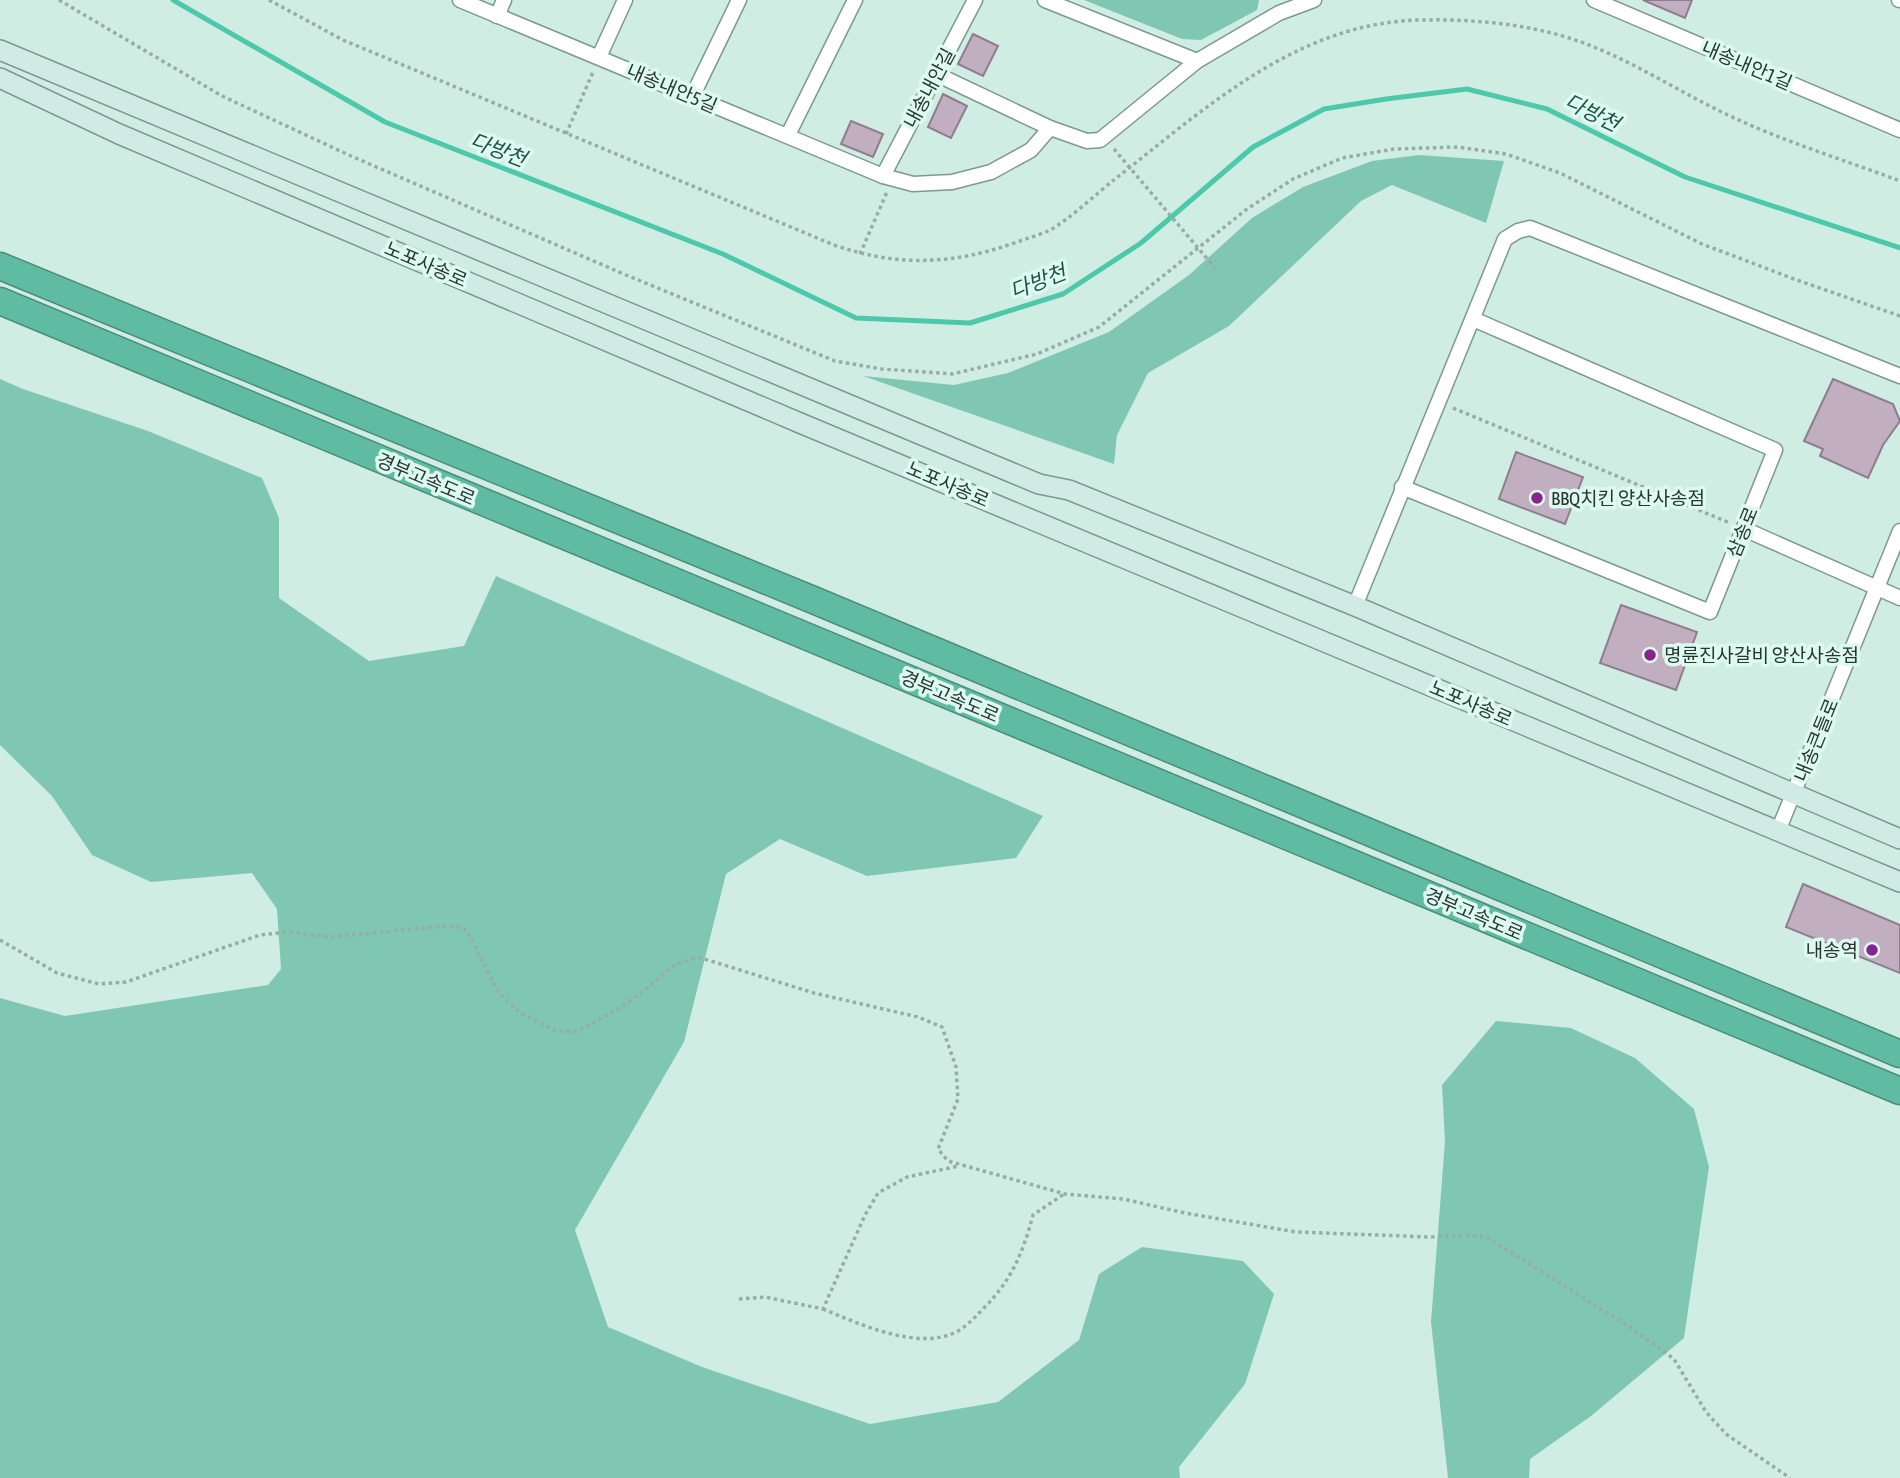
<svg xmlns="http://www.w3.org/2000/svg" width="1900" height="1478" viewBox="0 0 1900 1478" font-family="'Asap Condensed','Noto Sans KR',sans-serif">
<rect width="100%" height="100%" fill="#d0ede4"/>
<g fill="#7fc7b3">
<polygon points="1084,0 1259,0 1259,1 1257,10 1201,40 1182,39"/>
<polygon points="1419,155 1504,161 1486,223 1392,185 1361,201 1229,326 1148,373 1117,435 1114,464 863,376 954,385 1008,373 1109,332 1189,275 1252,218 1303,187 1372,161"/>
<polygon points="0,379 23,389 148,431 262,478 279,518 279,598 369,661 464,646 496,576 1043,816 1016,858 867,876 780,839 726,874 684,1042 575,1230 608,1327 702,1367 870,1424 998,1402 1079,1340 1099,1274 1142,1247 1243,1261 1274,1294 1245,1384 1179,1467 1180,1478 0,1478 0,998 65,1016 268,985 281,969 277,909 252,873 151,882 92,855 52,796 0,745"/>
<polygon points="1496,1021 1571,1028 1635,1058 1694,1109 1709,1167 1684,1338 1591,1416 1530,1459 1529,1478 1448,1478 1431,1322 1445,1141 1442,1085"/>
</g>
<g fill="none" stroke-linecap="round" stroke-linejoin="round">
<polyline stroke="#4dc8aa" stroke-width="5" points="173,0 385,122 723,254 856,318 970,323 1063,294 1141,243 1253,147 1324,109 1386,99 1467,89 1547,109 1685,177 1900,248"/>
</g>
<g fill="#c1afc1" stroke="#8e7d8f" stroke-width="2">
<polygon points="1643,0 1692,0 1685,18"/>
<polygon points="973,34 998,46 983,76 958,64"/>
<polygon points="943,94 967,106 951,138 928,127"/>
<polygon points="851,121 883,134 873,157 841,144"/>
<polygon points="1833,379 1893,404 1900,421 1883,445 1868,478 1820,456 1823,449 1804,441"/>
<polygon points="1516,452 1583,477 1565,524 1499,499"/>
<polygon points="1621,605 1697,632 1676,690 1600,663"/>
<polygon points="1803,884 1900,925 1900,973 1786,927"/>
</g>
<g fill="none" stroke-linecap="round" stroke-linejoin="round">
<g stroke="#7d9890" stroke-width="17">
<g id="minor">
<polyline points="460,0 883,176 913,184 952,182 991,172 1031,150 1050,128 1087,141 1100,140 1197,61 1279,13 1314,0"/>
<polyline points="1045,0 1197,61"/>
<polyline points="1594,0 1900,130"/>
<polyline points="1899,0 1900,0"/>
<polyline points="497,16 504,0"/>
<polyline points="599,57 625,0"/>
<polyline points="936,74 1050,128"/>
<polyline points="692,97 739,0"/>
<polyline points="788,135 855,0"/>
<polyline points="883,176 975,0"/>
<polyline points="1402,487 1710,612 1775,450 1473,319"/>
<polyline points="1744,529 1900,598"/>
<polyline points="1355,606 1505,239 1518,231 1530,228 1900,376"/>
<polyline points="1778,831 1900,531"/>
</g>
</g>
<g stroke="#7d9890" stroke-width="22">
<g id="secondary">
<polyline points="0,50 1039,484 1069,490 1355,606 1900,839"/>
<polyline points="0,78 119,134 800,423 1900,882"/>
</g>
</g>
<g stroke="#4c8d7b" stroke-width="29">
<g id="motorway">
<polyline points="0,266 811,599 1900,1054"/>
<polyline points="0,301 1900,1091"/>
</g>
</g>
<g stroke="#96ada5" stroke-width="3.5" stroke-dasharray="3.5 3.5" stroke-linecap="butt">
<polyline points="59,0 222,96 351,156 626,275 835,361 882,369 952,374 1037,354 1099,327 1247,209 1293,179 1342,158 1394,149 1458,147 1506,154 1560,173 1702,244 1794,279 1900,316"/>
<path d="M269 0 343 40 834 245C898 267 953 265 1017 242 1028 238 1040 235 1050 230 1070 219 1096 194 1115 179 1206 108 1298 22 1421 20 1470 19 1519 23 1566 37 1628 56 1682 95 1741 121 1792 144 1847 161 1900 181"/>
<polyline points="566,134 593,72"/>
<polyline points="1114,149 1215,268"/>
<polyline points="860,254 887,192"/>
<polyline points="1453,408 1730,523"/>
<polyline points="0,940 57,973 99,984 126,982 260,935 288,932 329,937 445,926 461,927 467,931 498,992 519,1012 556,1031 574,1032 584,1028 617,1010 647,988 673,966 698,957 814,993 918,1017 942,1027 956,1067 958,1099 938,1149 948,1161 1065,1194 1123,1199 1185,1213 1296,1232 1430,1237 1467,1235 1486,1237 1630,1327 1674,1359 1706,1412 1726,1434 1790,1478"/>
<polyline points="739,1299 765,1297 823,1309 865,1215 878,1193 907,1177 959,1166"/>
<path d="M823 1309C859 1324 920 1352 958 1331 968 1325 975 1317 983 1309 1011 1281 1023 1253 1033 1215L1064 1194"/>
</g>
<use href="#minor" stroke="#fff" stroke-width="14"/>
<use href="#secondary" stroke="#cfebe3" stroke-width="19"/>
<use href="#motorway" stroke="#5fbca3" stroke-width="26"/>
</g>
<g fill="#87248d" stroke="#ddfaf1" stroke-width="2.5">
<circle cx="1537" cy="498" r="7"/>
<circle cx="1650" cy="655" r="7"/>
<circle cx="1872" cy="950" r="7"/>
</g>
<g text-anchor="middle" stroke-width="7" stroke-linejoin="round" paint-order="stroke">
<g font-size="19" fill="#2a3531" stroke="#ddfaf1">
<text transform="translate(1747 65) rotate(23)" y="7">내송내안1길</text>
<text transform="translate(672 88) rotate(23)" y="7">내송내안5길</text>
<text transform="translate(929 88) rotate(-62)" y="7">내송내안길</text>
<text transform="translate(426 264) rotate(23)" y="7">노포사송로</text>
<text transform="translate(426 479) rotate(23)" y="7">경부고속도로</text>
<text transform="translate(948 484) rotate(23)" y="7">노포사송로</text>
<text transform="translate(1742 532) rotate(-68)" y="7">삼송로</text>
<text transform="translate(950 696) rotate(23)" y="7">경부고속도로</text>
<text transform="translate(1471 703) rotate(23)" y="7">노포사송로</text>
<text transform="translate(1816 740) rotate(-68)" y="7">내송큰들로</text>
<text transform="translate(1474 914) rotate(23)" y="7">경부고속도로</text>
</g>
<g font-size="19" fill="#2a3531" stroke="#ddfaf1" text-anchor="start">
<text x="1551" y="505">BBQ치킨 양산사송점</text>
<text x="1664" y="662">명륜진사갈비 양산사송점</text>
<text x="1858" y="957" text-anchor="end">내송역</text>
</g>
<g font-size="21" font-style="italic" fill="#1f5245" stroke="#ddfaf1">
<text transform="translate(1592 113) rotate(26)" y="7">다방천</text>
<text transform="translate(498 150) rotate(21)" y="7">다방천</text>
<text transform="translate(1038 282) rotate(-21)" y="7">다방천</text>
</g>
</g>
</svg>
